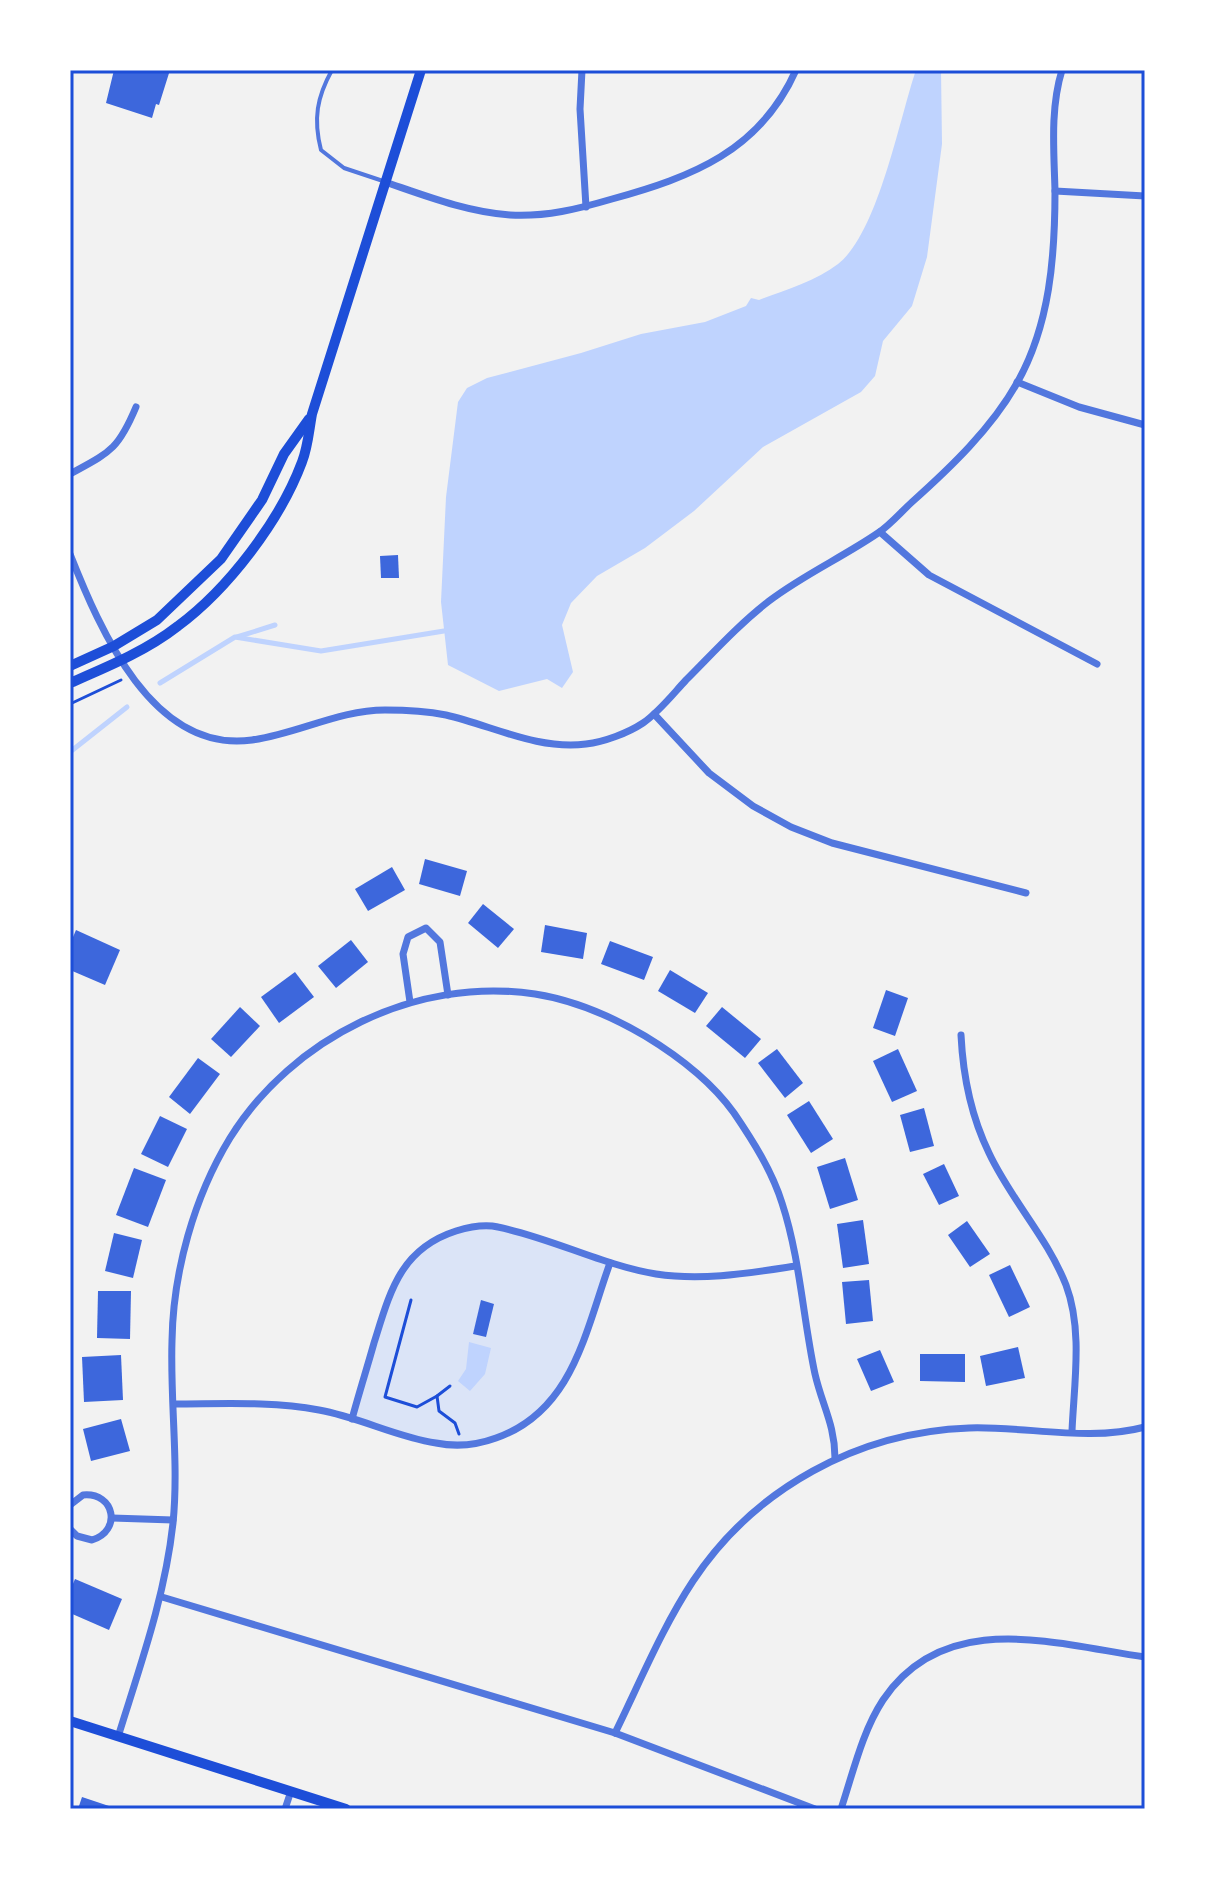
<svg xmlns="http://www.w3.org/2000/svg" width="1215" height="1879" viewBox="0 0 1215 1879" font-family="'Zilla Slab',serif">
<rect width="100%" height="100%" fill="#f2f2f2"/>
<path fill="#dbe4f7" d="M495 1226 610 1263 572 1369 533 1420 485 1442 437 1444 352 1419C368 1364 387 1256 447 1234 461 1229 480 1229 495 1226Z"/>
<g fill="#bfd3fe">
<path d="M916 70H941L942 144 927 257 912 306 883 341 875 376 861 392 763 447 694 511 645 548 597 576 571 603 562 625 573 672 562 688 547 679 499 691 448 665 441 602 446 497 458 402 467 388 487 378 581 353 641 334 705 322 746 306 751 298 759 300C785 290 816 281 838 264 878 233 899 120 916 70Z"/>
<polygon points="469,1342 491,1348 485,1374 470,1391 458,1381 466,1369"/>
</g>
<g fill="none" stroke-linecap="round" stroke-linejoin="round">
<g stroke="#bfd3fe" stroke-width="5">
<polyline points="237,637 275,625"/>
<polyline points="160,683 235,637 321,651 444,631"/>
<polyline points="70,752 127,707"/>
</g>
</g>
<g fill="#3d67dc">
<polygon points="114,70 170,70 159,105 156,104 152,118 106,103"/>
<polygon points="398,555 399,578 381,578 380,556"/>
<polygon points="425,859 467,871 460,896 419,884"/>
<polygon points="392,867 405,890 368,911 355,889"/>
<polygon points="483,904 514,929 498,948 468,923"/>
<polygon points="545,925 587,933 583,959 541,952"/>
<polygon points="76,930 120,950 105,985 70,970 70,944"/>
<polygon points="351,940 368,962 336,988 318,966"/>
<polygon points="610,941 653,957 644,980 601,964"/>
<polygon points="670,970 708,993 695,1013 658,991"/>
<polygon points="295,972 314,997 279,1023 261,997"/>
<polygon points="886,990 908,998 895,1036 873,1028"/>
<polygon points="240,1007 260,1026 231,1057 211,1039"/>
<polygon points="722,1007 761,1039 745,1058 706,1026"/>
<polygon points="777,1049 803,1083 785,1098 758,1063"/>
<polygon points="898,1049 917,1091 892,1102 873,1061"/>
<polygon points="198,1058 220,1074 190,1114 169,1097"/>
<polygon points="809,1101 833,1139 811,1153 787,1115"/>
<polygon points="924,1108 934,1146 910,1152 900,1115"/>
<polygon points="160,1116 187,1129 168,1167 141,1154"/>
<polygon points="845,1158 858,1200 830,1209 817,1167"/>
<polygon points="944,1164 959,1196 939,1205 923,1174"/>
<polygon points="134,1168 166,1180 148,1227 116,1215"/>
<polygon points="863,1220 869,1264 843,1268 837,1224"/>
<polygon points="967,1221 990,1254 970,1267 948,1235"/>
<polygon points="114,1233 142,1240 133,1278 105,1271"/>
<polygon points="1010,1265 1030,1307 1009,1317 989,1275"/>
<polygon points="869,1280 873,1321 846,1324 842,1282"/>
<polygon points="98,1291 131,1291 130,1339 97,1338"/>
<polygon points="481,1300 494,1304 486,1337 473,1334"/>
<polygon points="1018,1347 1025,1378 986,1386 980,1356"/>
<polygon points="880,1350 894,1382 871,1391 857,1359"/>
<polygon points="920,1354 965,1354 965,1382 920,1381"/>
<polygon points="121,1355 123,1400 84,1402 82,1357"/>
<polygon points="121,1419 130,1451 91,1461 83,1429"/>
<polygon points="75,1579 122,1599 109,1630 70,1613 70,1591"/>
<polygon points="82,1797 109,1806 108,1809 78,1809"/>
</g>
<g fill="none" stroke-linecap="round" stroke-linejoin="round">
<g stroke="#1d4ed8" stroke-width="3">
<polyline points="70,704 121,680"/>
<polyline points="411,1300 385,1397 417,1407 437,1396 439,1411 455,1423 459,1434"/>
<polyline points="437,1396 450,1386"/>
</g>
<path stroke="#5277de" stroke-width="4" d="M332 70C317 97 313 119 321 150L344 168 383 181"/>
<g stroke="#5277de" stroke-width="7">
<polyline points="582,70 580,109 586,207"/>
<path d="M385 182C426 196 467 212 510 215 546 217 578 209 612 199 692 177 760 151 796 70"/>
<polyline points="1055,191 1145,196"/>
<polyline points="1017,382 1079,407 1145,425"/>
<path d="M70 474C110 452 118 450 136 407"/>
<polyline points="880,532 929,575 1097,664"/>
<path d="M70 554C100 630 153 754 252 740 297 734 339 710 385 710 405 710 426 711 446 715 493 726 537 750 586 744 604 742 628 733 643 723 659 712 673 694 686 680 713 653 738 625 769 601 803 575 843 557 878 533 890 525 901 512 912 502 950 468 992 428 1017 383 1050 325 1055 256 1055 191 1054 151 1050 109 1062 70"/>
<polyline points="654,714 709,773 753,806 791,827 832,843 1026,893"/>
<polyline points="410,1002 403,954 408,937 426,928 440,942 448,995"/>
<path d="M961 1035C963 1076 971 1116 989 1153 1011 1200 1047 1237 1066 1285 1083 1330 1074 1384 1072 1431"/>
<path d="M174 1404C222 1404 271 1401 319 1410 359 1417 396 1437 436 1443 456 1447 477 1445 496 1438 573 1411 585 1332 610 1263"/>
<path d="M352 1419C359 1393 367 1368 374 1343 390 1292 400 1249 456 1231 469 1227 485 1224 498 1227 552 1238 602 1265 656 1274 703 1281 749 1273 796 1266"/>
<path d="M70 1505 83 1495C115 1492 122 1531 92 1540L77 1536 70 1529"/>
<polyline points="112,1518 173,1520"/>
<polyline points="162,1597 615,1733 815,1809"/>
<path d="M615 1733C640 1682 662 1628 693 1581 755 1488 858 1432 969 1428 1026 1426 1089 1442 1145 1427"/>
<path d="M118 1737C140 1666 165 1597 173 1523 179 1463 170 1402 172 1341 173 1272 194 1197 230 1138 292 1038 416 976 535 994 573 1000 611 1016 645 1036 678 1056 711 1081 734 1113 753 1141 772 1171 782 1203 800 1258 803 1318 815 1374 822 1405 835 1425 835 1458"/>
<polyline points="285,1809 291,1791"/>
<path d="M841 1809C853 1773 862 1732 883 1700 945 1608 1055 1644 1145 1657"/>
</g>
<g stroke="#1d4ed8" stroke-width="10">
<polyline points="70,666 114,646 157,620 221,559 262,500 284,454 309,419"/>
<path d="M70 683C107 667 146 651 178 626 228 589 280 521 302 462 308 447 309 430 312 414L421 70"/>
<polyline points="70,1721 346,1809"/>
</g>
</g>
<rect width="1215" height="1879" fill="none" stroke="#ffffff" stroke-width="144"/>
<rect x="72" y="72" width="1071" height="1735" fill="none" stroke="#1d4ed8" stroke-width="3"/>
</svg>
